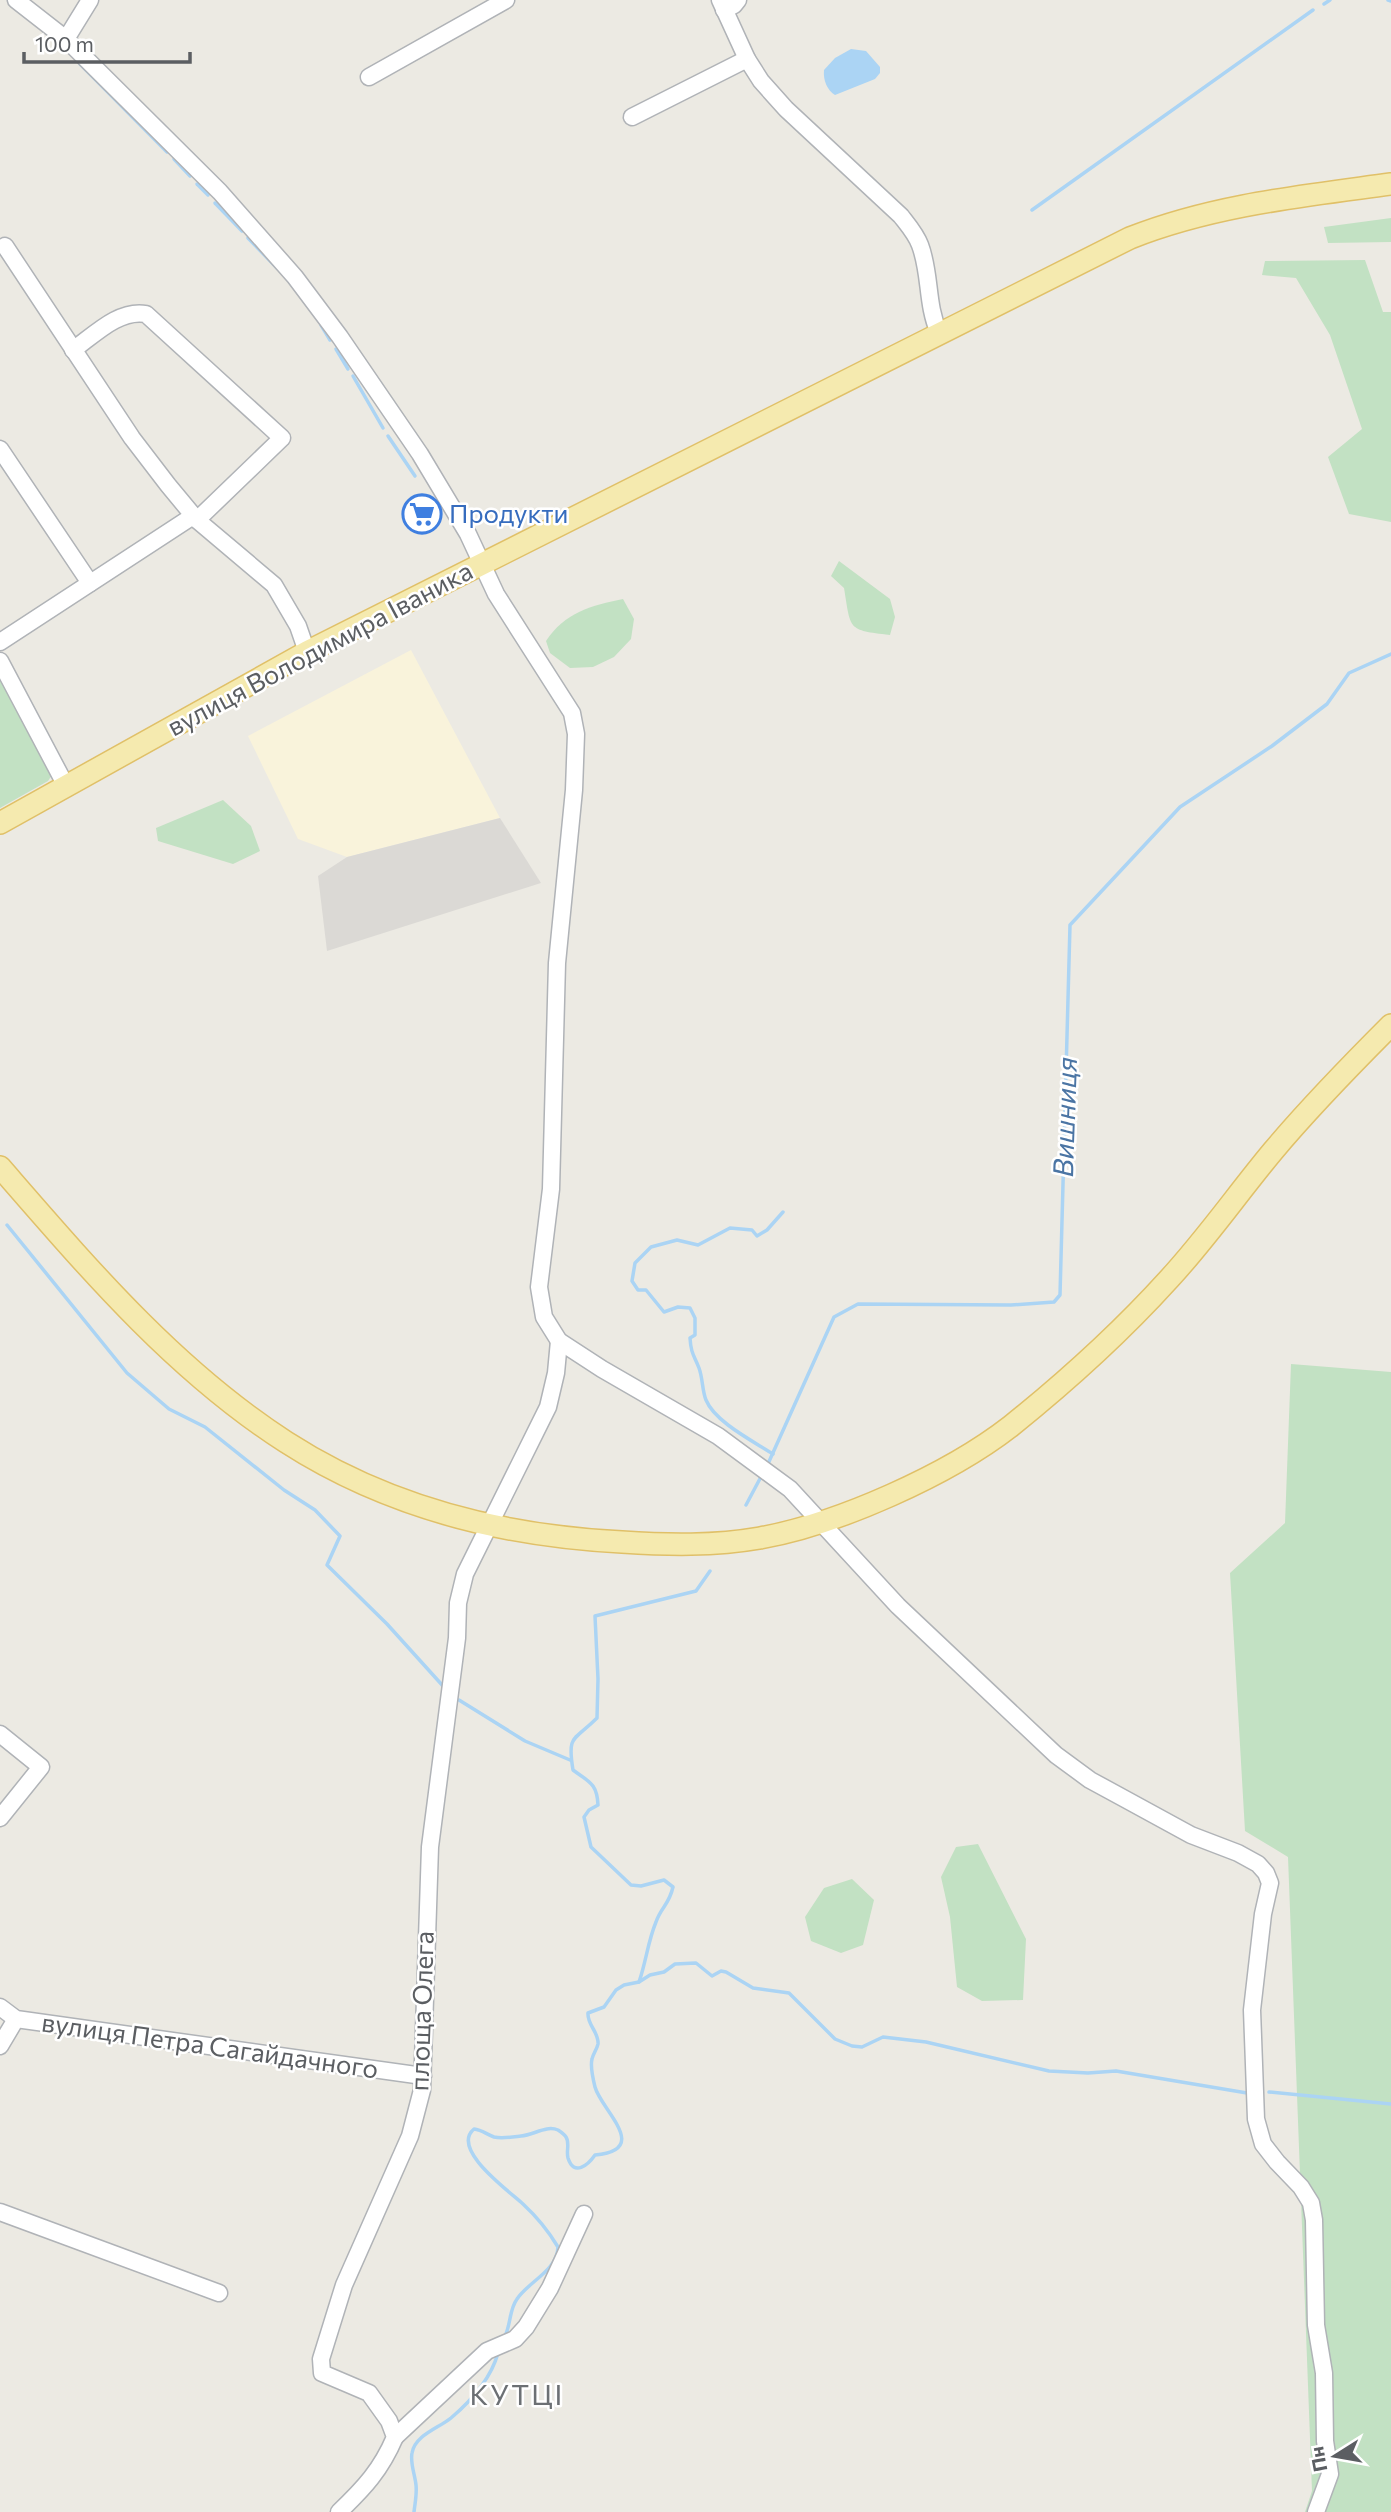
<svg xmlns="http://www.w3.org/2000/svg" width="1391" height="2512" viewBox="0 0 1391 2512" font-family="Commissioner,sans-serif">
<rect width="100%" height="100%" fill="#eceae3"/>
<polygon fill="#f9f3db" points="411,650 500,818 347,857 298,839 248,736"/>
<polygon fill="#dbd9d5" points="500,818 541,883 327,951 318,876 347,857"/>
<g fill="#c2e1c3">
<polygon points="1391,218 1391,242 1328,243 1324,227"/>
<polygon points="1365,260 1383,312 1391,312 1391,522 1349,514 1328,457 1362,429 1330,335 1296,278 1262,275 1265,261"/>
<path d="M839 561 890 599 895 617 890 635C847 630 851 630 844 588L831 576Z"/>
<path d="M623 599 634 619 631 639 614 657 593 667 570 668 550 653 546 641C564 613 592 605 623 599Z"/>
<polygon points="0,679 52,775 48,781 0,808"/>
<polygon points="223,800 251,826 260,851 233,864 158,841 156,828"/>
<polygon points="1291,1364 1391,1372 1391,2512 1305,2512 1312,2491 1288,1857 1245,1831 1230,1573 1285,1523"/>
<polygon points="978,1844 1026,1939 1023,2000 982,2001 957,1987 950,1917 941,1877 956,1847"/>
<polygon points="852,1879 874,1900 863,1945 841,1953 811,1941 805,1917 824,1888"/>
</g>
<path fill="#abd4f4" d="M851 49 866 51 880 67V73L875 79 835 95C827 90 823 80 824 70L835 58Z"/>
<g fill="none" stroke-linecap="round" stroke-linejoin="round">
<g stroke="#abd4f4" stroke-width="3.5">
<polyline points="1388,0 1391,1"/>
<polyline points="1324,4 1330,0"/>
<polyline points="52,38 67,51"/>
<polyline points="80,64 167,152"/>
<polyline points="174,159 190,176"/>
<polyline points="197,184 208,195"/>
<polyline points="215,203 242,231"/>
<polyline points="1032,210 1313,10"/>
<polyline points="248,238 277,268"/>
<polyline points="321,325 330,340"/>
<polyline points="336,349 348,369"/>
<polyline points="353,376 383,428"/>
<polyline points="388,436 415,476"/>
<polyline points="7,1225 127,1373 169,1409 205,1427 284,1490 315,1510 340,1536 327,1565 387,1624 443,1686"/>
<path d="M773 1454C753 1441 715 1422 706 1400 702 1390 703 1379 699 1368 694 1355 691 1354 690 1338L695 1335V1318L690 1308 678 1307 664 1312 646 1290H638L632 1281 635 1263 651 1247 677 1240 698 1245 730 1228 752 1230 757 1236 767 1230 783 1212"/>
<polyline points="767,1466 834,1317 858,1304 1011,1305 1054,1302 1060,1295 1070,925 1180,807 1272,746 1327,704 1349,673 1391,654"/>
<polyline points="746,1505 763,1473"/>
<polyline points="459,1700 525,1741 570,1760"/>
<polyline points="639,1982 650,1975 664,1972 675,1964 696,1963 712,1976 721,1971 726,1972 753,1988 789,1993 835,2039 852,2046 862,2047 883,2037 926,2042 1049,2071 1088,2073 1116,2071 1247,2093"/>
<polyline points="1269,2092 1391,2104"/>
<path d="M505 2336C511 2324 509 2310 517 2299 529 2281 557 2271 558 2247 549 2232 536 2216 523 2204 509 2191 450 2149 474 2129 482 2130 486 2134 494 2137 502 2139 513 2137 521 2136 534 2135 546 2125 558 2130 561 2132 564 2134 566 2137 570 2143 566 2151 568 2158 574 2177 588 2165 595 2155 652 2150 601 2110 595 2087 593 2079 590 2067 592 2059 593 2054 597 2049 598 2044 599 2032 587 2025 588 2013L604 2007 616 1990 624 1985 639 1982C646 1962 648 1941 656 1922 661 1907 669 1905 673 1887L664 1880 641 1886 631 1885 591 1847 584 1817 589 1810 598 1805C597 1783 589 1782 573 1770 567 1734 574 1741 597 1718L598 1679 595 1616 696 1591 710 1571"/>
<path d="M414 2512C415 2503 417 2494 416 2485 415 2475 410 2463 412 2453 415 2435 439 2428 451 2418 471 2401 491 2378 498 2353"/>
</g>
<g stroke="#b0b3b7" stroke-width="19">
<g id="minor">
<polyline points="16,0 66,39 220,192 295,277 340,337 420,454 468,534 496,594 572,713 576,734 574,790 557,963 551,1189 539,1287 544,1317 559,1341 602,1369 718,1436 790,1489 898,1606 1056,1755 1090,1780 1125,1799 1191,1835 1238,1853 1258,1864 1266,1873 1270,1883 1263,1914 1252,2010 1256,2119 1263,2144 1277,2162 1301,2187 1311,2203 1314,2220 1316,2325 1324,2373 1325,2441 1330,2474 1316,2512"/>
<path d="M720 0 747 59 761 81 786 109 901 216C908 225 916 234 920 245 931 274 926 304 939 333"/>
<polyline points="724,10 734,5 738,0"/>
<polyline points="66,39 90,0"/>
<polyline points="369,77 506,0"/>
<polyline points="632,117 747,59"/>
<polyline points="5,246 132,438 168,485 197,520 274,585 298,626 307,652"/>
<path d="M73 350C94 335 119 309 146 314L282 438 197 520"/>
<polyline points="0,449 90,583"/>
<polyline points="0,642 193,516"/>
<polyline points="0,661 66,786"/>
<polyline points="0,1734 41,1767 0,1818"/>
<polyline points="0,2007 16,2019 423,2076"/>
<polyline points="0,2046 16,2019"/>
<polyline points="0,2212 219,2293"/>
<polyline points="395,2437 487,2351 515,2339 526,2327 550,2288 584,2214"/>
<path d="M339 2512C364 2488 381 2470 395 2437L389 2421 369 2393 322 2373 321 2359 344 2285 410 2136 422 2090 430 1847 457 1638 458 1603 465 1574 548 1407 556 1373 559 1341"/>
</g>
</g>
<g stroke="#e0c068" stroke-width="24">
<g id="major">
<path d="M0 823 307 652 1130 238C1213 205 1303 196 1391 184"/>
<path d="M0 1167C87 1267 174 1370 286 1442 387 1507 502 1536 622 1542 668 1545 714 1546 760 1538 838 1524 948 1475 1011 1426 1067 1381 1121 1332 1169 1279 1206 1239 1238 1193 1273 1151 1310 1107 1350 1066 1391 1025"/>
</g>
</g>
<use href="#minor" stroke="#fff" stroke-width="16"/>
<use href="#major" stroke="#f5eaaf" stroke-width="21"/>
</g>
<defs>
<g id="supermarket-ring" transform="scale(2.0125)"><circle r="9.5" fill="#fff" stroke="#3f7fe0" stroke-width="1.5"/><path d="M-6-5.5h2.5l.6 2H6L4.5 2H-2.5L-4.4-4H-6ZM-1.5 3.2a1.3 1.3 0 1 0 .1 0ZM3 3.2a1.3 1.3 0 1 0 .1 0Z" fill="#3f7fe0"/></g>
</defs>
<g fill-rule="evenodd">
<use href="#supermarket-ring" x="422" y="514"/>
</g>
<g text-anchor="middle" stroke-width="5" stroke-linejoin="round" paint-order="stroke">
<g font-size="26" fill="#366cbe" stroke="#fff" text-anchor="start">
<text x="449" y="523">Продукти</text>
</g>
<g font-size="26" fill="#5b5e62" stroke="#fff">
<text transform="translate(320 649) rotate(-28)" y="9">вулиця Володимира Іваника</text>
<text transform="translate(422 2011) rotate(-88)" y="9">площа Олега</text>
<text transform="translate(210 2046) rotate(8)" y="9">вулиця Петра Сагайдачного</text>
</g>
<g font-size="28" font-style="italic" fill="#4b75a4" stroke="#fff">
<text transform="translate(1065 1117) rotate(-88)" y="10">Вишниця</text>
</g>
<g font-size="28" letter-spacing="2" fill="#6c7074" stroke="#fff">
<text x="517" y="2405">КУТЦІ</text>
</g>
</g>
<g transform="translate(1335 2456) rotate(259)" stroke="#ffffff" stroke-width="5" paint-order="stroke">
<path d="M0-5L12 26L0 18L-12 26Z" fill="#5b5e62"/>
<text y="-10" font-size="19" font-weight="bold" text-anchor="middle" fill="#5b5e62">Пн</text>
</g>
<path d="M24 52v10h166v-10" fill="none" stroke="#5b5e62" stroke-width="3.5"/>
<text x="35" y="52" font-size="21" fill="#5b5e62" stroke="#ffffff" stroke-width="5" paint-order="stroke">100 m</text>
</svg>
